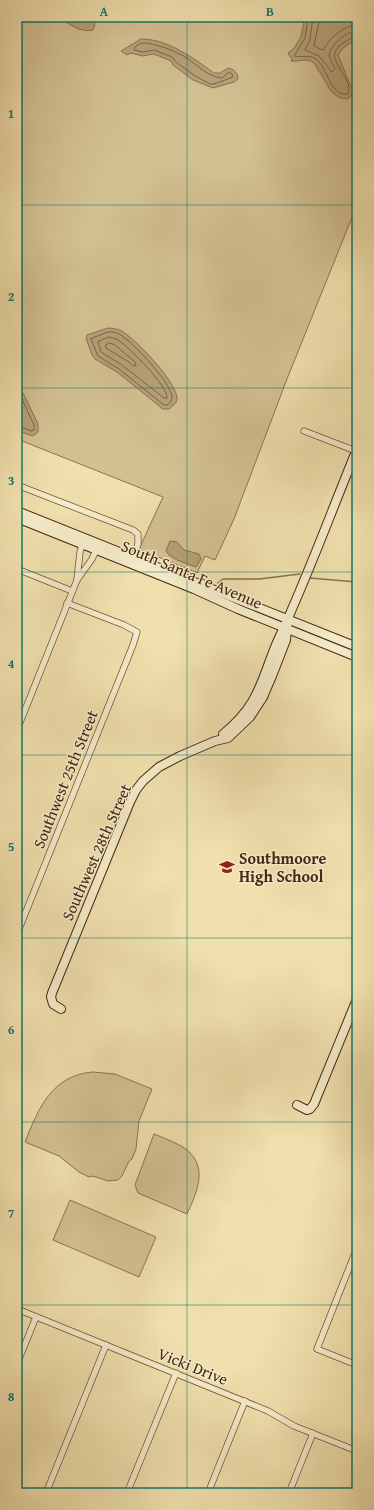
<svg xmlns="http://www.w3.org/2000/svg" width="374" height="1510" viewBox="0 0 374 1510" font-family="'Gentium Book Plus',serif">
<rect width="100%" height="100%" fill="#f0e0ad"/>
<filter id="stains"><feTurbulence type="fractalNoise" baseFrequency=".005" numOctaves="4"/><feColorMatrix values="0 0 0 0 .2 0 0 0 0 .09 0 0 0 0 .02 0 0 0 .5 -.17"/></filter>
<radialGradient id="worn" r=".72"><stop offset=".6" stop-color="#630" stop-opacity="0"/><stop offset="1" stop-color="#630" stop-opacity=".3"/></radialGradient>
<g fill="#d3c192" stroke="#8c7452">
<polygon points="17,17 357,17 357,205 287,379 234,519 215,560 205,556 197,573 139,549 163,497 17,439"/>
<path d="M93 1072 115 1074 152 1089 139 1121 136 1149 132 1159 129 1161 122 1176 118 1180 108 1181 93 1176 89 1177 79 1172 59 1156 25 1142C38 1109 52 1075 93 1072Z"/>
<path d="M154 1134C164 1138 174 1142 183 1147 210 1165 197 1192 187 1214L138 1193 135 1185Z"/>
<polygon points="70,1200 156,1237 139,1277 53,1240"/>
</g>
<g fill="#b6a178" stroke="#88704f">
<path d="M59 17H87L91 18 95 24 93 30C80 33 69 24 59 17Z"/>
<path d="M305 17H357V39L343 48 338 55 352 89V94L348 99C329 98 328 83 318 70 317 67 315 64 313 62 306 58 298 62 291 61L292 59 288 53 294 48 301 37Z"/>
<path d="M141 39C168 39 193 58 214 73H220L228 68C234 69 238 73 238 79L234 82 213 88 193 80 173 65 171 61 159 56 153 54 143 56 131 53 127 55 121 51Z"/>
<path d="M108 328C112 328 116 329 120 330 134 337 179 384 177 400 176 404 172 406 169 409H163L117 372 95 359 92 355 86 338 87 335Z"/>
<polygon points="17,391 23,393 38,424 38,432 33,436 21,432 17,425"/>
<polygon points="170,541 177,542 184,550 199,554 201,559 196,567 177,560 169,555 166,551"/>
</g>
<g fill="none" stroke-linecap="round" stroke-linejoin="round">
<g stroke="#7d6444" stroke-width="1">
<path d="M308 17 305 38 294 56C301 58 309 54 316 59 328 68 330 97 348 94 355 77 319 58 343 43 348 41 352 36 357 36"/>
<path d="M313 17 310 39 305 50 319 56 332 72 335 69 329 56C330 45 346 31 357 31"/>
<path d="M320 17 314 46 322 50 324 49C330 38 344 25 357 25"/>
<path d="M142 43C156 43 175 51 187 58 198 66 209 77 222 78L229 72 232 74 233 77 214 84H210L195 76 176 62 172 57 154 50 143 52 134 50 135 47Z"/>
<path d="M108 332C111 332 115 332 117 333 130 338 172 384 172 397 172 401 170 403 167 405H164L119 369 98 356 91 339Z"/>
<path d="M109 337C112 338 115 338 118 340 129 347 168 386 167 398H164L122 365 101 352 98 342Z"/>
<polygon points="110,343 115,345 135,362 136,366 133,366 129,362 106,348 106,345"/>
<polyline points="17,395 21,397 34,425 34,430 31,431 24,428 20,424 17,424"/>
</g>
<g stroke="#88704f" stroke-width="1.5">
<polyline points="310,578 357,582"/>
<polyline points="218,583 223,579 259,579 300,574"/>
</g>
<g stroke="#6f5538" stroke-width="7">
<g id="street">
<polyline points="304,431 356,451"/>
<polyline points="17,485 133,530 138,534 138,544 133,558"/>
<polyline points="17,569 72,591"/>
<polyline points="77,579 80,552 83,542"/>
<polyline points="17,730 77,580 92,559 97,548"/>
<polyline points="17,934 133,645 137,632 124,625 67,603"/>
<polyline points="357,1248 317,1349 357,1365"/>
<polyline points="17,1309 268,1411 294,1426 357,1451"/>
<polyline points="17,1364 36,1317"/>
<polyline points="46,1493 106,1345"/>
<polyline points="127,1493 176,1373"/>
<polyline points="208,1493 245,1401"/>
<polyline points="289,1493 313,1433"/>
</g>
</g>
<g stroke="#442711" stroke-width="10">
<g id="secondary">
<polyline points="17,511 357,647"/>
<polyline points="17,518 194,589 238,609 357,657"/>
<path d="M223 734C234 725 244 715 252 702 264 682 269 659 279 638 308 576 331 512 357 449"/>
<polyline points="61,1009 53,1004 51,997 52,993 130,802 136,790 143,781 159,767 180,756 215,741 228,738 250,717 263,697 272,676 286,640 288,619"/>
<polyline points="297,1105 307,1110 310,1109 314,1104 357,999"/>
</g>
</g>
<use href="#street" stroke="#f5ebca" stroke-width="5.5"/>
<use href="#secondary" stroke="#f5ebca" stroke-width="8"/>
</g>
<path fill="none" stroke="#0f766e" stroke-width="1" stroke-opacity="0.55" d="M187 17V1493M17 205H357M17 388H357M17 572H357M17 755H357M17 938H357M17 1122H357M17 1305H357"/>
<defs>
<g id="school-bare" transform="scale(1.2)"><path d="M0-5L7-2L0 1L-7-2ZM-4 1L0 2.5L4 1V4Q0 6-4 4Z" fill="#8f2418" stroke="#f5ebca" stroke-width="2.5" paint-order="stroke"/></g>
</defs>
<g fill-rule="evenodd">
<use href="#school-bare" x="227" y="867"/>
</g>
<g text-anchor="middle" stroke-width="3" stroke-linejoin="round" paint-order="stroke">
<g font-size="16" fill="#442711" stroke="#f5ebca">
<text transform="translate(192 574) rotate(23)" y="6">South Santa Fe Avenue</text>
<text transform="translate(65 779) rotate(-68)" y="6">Southwest 25th Street</text>
<text transform="translate(96 852) rotate(-66)" y="6">Southwest 28th Street</text>
<text transform="translate(193 1366) rotate(22)" y="6">Vicki Drive</text>
</g>
<g font-size="16" font-weight="bold" fill="#442711" stroke="#f5ebca" text-anchor="start">
<text x="239" y="864">Southmoore<tspan x="239" dy="18">High School</tspan></text>
</g>
</g>
<rect width="374" height="1510" fill="none" stroke="#f0e0ad" stroke-width="44"/>
<rect x="22" y="22" width="330" height="1466" fill="none" stroke="#0f766e" stroke-width="1.5"/>
<g font-size="13" text-anchor="middle" font-weight="bold" fill="#0f766e">
<text x="104" y="16">A</text>
<text x="270" y="16">B</text>
<text x="11" y="118">1</text>
<text x="11" y="301">2</text>
<text x="11" y="485">3</text>
<text x="11" y="668">4</text>
<text x="11" y="851">5</text>
<text x="11" y="1034">6</text>
<text x="11" y="1218">7</text>
<text x="11" y="1401">8</text>
</g>
<rect width="100%" height="100%" filter="url(#stains)"/>
<rect width="100%" height="100%" fill="url(#worn)"/>
</svg>
